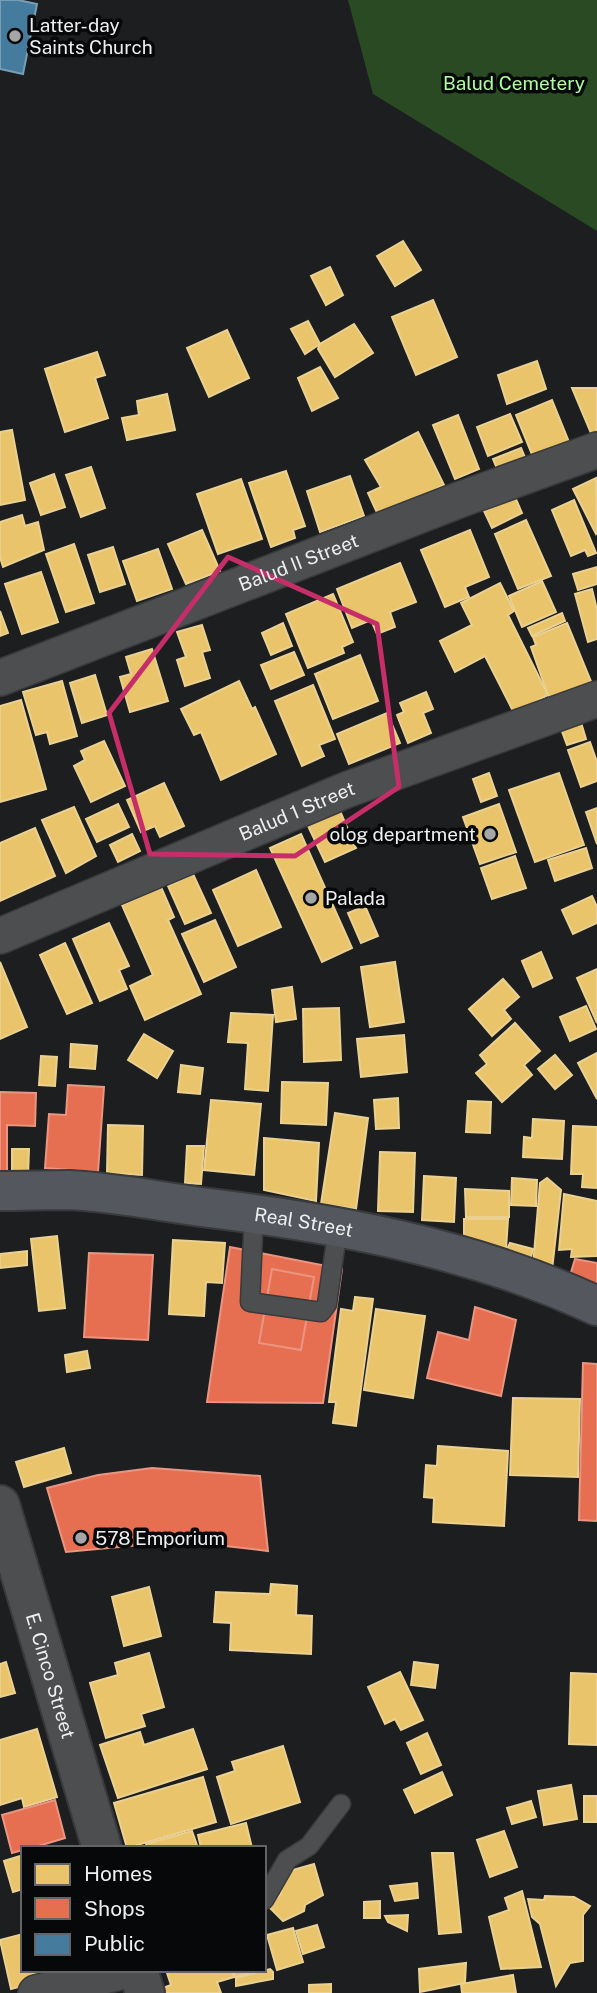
<svg xmlns="http://www.w3.org/2000/svg" width="597" height="1993" viewBox="0 0 597 1993" font-family="'Public Sans',sans-serif">
<rect width="100%" height="100%" fill="#1d1e20"/>
<polygon fill="#294a23" points="348,0 597,0 597,231 373,94"/>
<g fill="#e9c46a" stroke="#ead192" stroke-width="2">
<polygon points="403,241 421,270 395,286 377,256"/>
<polygon points="330,267 343,295 326,305 311,276"/>
<polygon points="433,300 457,357 416,375 392,317"/>
<polygon points="308,321 320,344 305,354 291,329"/>
<polygon points="354,324 373,353 335,377 318,349 320,344"/>
<polygon points="227,330 249,378 209,397 187,348"/>
<polygon points="97,352 105,375 95,378 108,418 65,432 45,369"/>
<polygon points="537,361 546,389 507,404 498,375"/>
<polygon points="320,367 338,398 312,411 298,378"/>
<polygon points="572,388 597,388 597,436 593,438"/>
<polygon points="167,394 175,430 127,440 122,418 139,415 137,401"/>
<polygon points="552,400 571,447 535,462 516,415"/>
<polygon points="510,414 522,442 488,456 477,427"/>
<polygon points="458,415 479,469 455,479 433,425"/>
<polygon points="12,430 25,500 0,505 0,432"/>
<polygon points="418,432 444,485 379,517 368,493 381,487 365,460"/>
<polygon points="521,448 526,460 498,471 493,459"/>
<polygon points="91,467 105,508 81,517 66,475"/>
<polygon points="286,471 305,526 293,530 295,538 271,547 249,483"/>
<polygon points="54,474 65,507 41,515 30,483"/>
<polygon points="350,476 364,516 320,532 307,491"/>
<polygon points="596,478 597,533 596,534 573,489"/>
<polygon points="241,479 262,539 218,554 197,494"/>
<polygon points="515,497 522,513 492,528 484,511"/>
<polygon points="574,500 596,553 588,556 585,550 571,556 552,510"/>
<polygon points="22,515 25,526 38,522 44,550 3,567 0,557 0,522"/>
<polygon points="526,520 551,576 518,589 495,534"/>
<polygon points="202,530 220,571 186,584 168,544"/>
<polygon points="470,530 489,577 465,587 469,597 445,607 421,550"/>
<polygon points="74,544 94,603 66,612 46,554"/>
<polygon points="113,547 125,584 100,592 88,555"/>
<polygon points="158,549 172,589 137,601 123,561"/>
<polygon points="400,563 416,602 390,612 395,627 377,634 371,620 352,628 337,589"/>
<polygon points="597,567 597,584 578,590 573,574"/>
<polygon points="41,572 58,622 22,634 5,584"/>
<polygon points="542,581 556,612 522,627 509,596"/>
<polygon points="500,583 514,611 508,615 548,695 514,713 485,656 455,672 440,641 472,625 461,603"/>
<polygon points="592,589 597,610 597,639 588,642 575,594"/>
<polygon points="333,594 353,642 342,647 344,653 308,668 286,614"/>
<polygon points="0,611 8,633 0,636"/>
<polygon points="562,613 565,621 532,636 528,628"/>
<polygon points="283,623 292,646 271,655 262,633"/>
<polygon points="567,623 592,684 552,699 548,695 531,647 536,645 533,637"/>
<polygon points="202,625 210,650 202,652 210,678 185,686 177,660 186,657 177,632"/>
<polygon points="152,649 168,701 130,712 120,677 131,674 126,657"/>
<polygon points="294,652 304,675 271,689 261,665"/>
<polygon points="360,655 378,701 333,719 315,674"/>
<polygon points="95,675 107,715 82,723 70,683"/>
<polygon points="62,681 77,736 50,744 47,732 36,735 23,692"/>
<polygon points="239,681 252,709 255,707 276,754 221,780 201,732 194,735 181,709"/>
<polygon points="313,685 335,739 319,745 324,756 302,766 275,701"/>
<polygon points="426,692 433,709 423,713 431,733 408,743 397,715 404,712 400,703"/>
<polygon points="21,700 46,789 0,802 0,706"/>
<polygon points="387,713 400,743 349,764 337,734"/>
<polygon points="580,719 586,739 567,745 560,726"/>
<polygon points="104,741 125,786 91,802 74,766 85,760 81,751"/>
<polygon points="590,742 597,762 597,781 581,787 568,750"/>
<polygon points="489,773 497,796 481,802 473,779"/>
<polygon points="559,773 584,845 535,862 509,790"/>
<polygon points="164,783 184,826 160,837 155,826 141,832 127,800"/>
<polygon points="118,804 129,827 97,842 86,819"/>
<polygon points="499,804 516,852 480,864 463,817"/>
<polygon points="74,807 96,856 66,873 42,820"/>
<polygon points="597,808 597,844 586,812"/>
<polygon points="340,811 356,848 325,862 308,826"/>
<polygon points="35,828 55,876 0,901 0,843"/>
<polygon points="132,834 140,851 118,862 110,845"/>
<polygon points="301,834 352,948 322,962 270,848"/>
<polygon points="586,848 592,868 555,881 548,860"/>
<polygon points="515,856 526,888 492,899 481,868"/>
<polygon points="256,870 281,927 238,946 213,890"/>
<polygon points="193,874 211,913 185,924 168,886"/>
<polygon points="161,887 174,917 168,920 201,994 145,1020 130,986 153,975 122,905"/>
<polygon points="592,896 597,907 597,923 573,934 562,910"/>
<polygon points="365,906 378,936 361,943 348,913"/>
<polygon points="215,920 236,967 204,982 182,934"/>
<polygon points="109,923 129,966 119,970 127,989 100,1001 73,939"/>
<polygon points="65,943 92,1003 67,1014 40,955"/>
<polygon points="541,952 552,978 533,987 522,961"/>
<polygon points="0,962 27,1027 0,1039"/>
<polygon points="395,962 404,1022 370,1027 361,967"/>
<polygon points="597,969 597,1023 577,978"/>
<polygon points="503,979 519,997 504,1010 511,1019 492,1036 469,1009"/>
<polygon points="292,987 296,1019 276,1022 272,990"/>
<polygon points="586,1006 596,1029 570,1041 560,1017"/>
<polygon points="339,1008 341,1060 304,1062 303,1009"/>
<polygon points="231,1013 273,1015 268,1091 245,1089 248,1043 228,1042"/>
<polygon points="515,1023 540,1051 524,1065 532,1075 502,1102 476,1073 487,1064 480,1055"/>
<polygon points="144,1034 173,1051 157,1078 128,1060"/>
<polygon points="404,1035 407,1072 361,1077 357,1039"/>
<polygon points="71,1044 97,1046 95,1069 70,1067"/>
<polygon points="597,1053 597,1099 578,1063"/>
<polygon points="555,1055 572,1075 555,1089 538,1069"/>
<polygon points="41,1056 57,1057 55,1086 39,1085"/>
<polygon points="181,1065 203,1068 200,1094 178,1092"/>
<polygon points="282,1082 328,1083 326,1125 281,1123"/>
<polygon points="398,1098 399,1128 376,1129 374,1100"/>
<polygon points="211,1100 261,1104 254,1175 204,1170"/>
<polygon points="468,1101 491,1102 490,1133 466,1132"/>
<polygon points="335,1113 368,1118 356,1209 321,1204"/>
<polygon points="533,1119 564,1121 562,1159 523,1157 524,1137 532,1138"/>
<polygon points="108,1125 143,1126 142,1175 107,1173"/>
<polygon points="573,1126 597,1127 597,1188 582,1187 583,1174 571,1174"/>
<polygon points="264,1138 319,1143 316,1201 264,1190"/>
<polygon points="187,1146 204,1146 201,1184 185,1183"/>
<polygon points="12,1149 29,1149 28,1177 12,1177"/>
<polygon points="380,1152 415,1153 413,1212 378,1211"/>
<polygon points="424,1176 456,1178 454,1222 422,1220"/>
<polygon points="512,1178 537,1180 536,1206 511,1205"/>
<polygon points="547,1178 561,1190 552,1270 533,1266 540,1183"/>
<polygon points="465,1189 509,1191 509,1217 466,1217"/>
<polygon points="564,1194 597,1201 597,1256 571,1257 572,1249 559,1250"/>
<polygon points="464,1219 508,1219 506,1249 464,1246"/>
<polygon points="57,1236 65,1308 39,1311 31,1239"/>
<polygon points="173,1240 225,1243 222,1283 206,1282 204,1316 169,1314"/>
<polygon points="510,1243 533,1249 529,1265 504,1255"/>
<polygon points="27,1251 27,1265 0,1268 0,1254"/>
<polygon points="355,1297 373,1299 356,1426 333,1423 336,1402 329,1402 341,1309 353,1311"/>
<polygon points="376,1309 425,1316 413,1398 364,1390"/>
<polygon points="87,1351 90,1368 67,1372 65,1355"/>
<polygon points="513,1398 580,1399 578,1477 510,1475"/>
<polygon points="438,1446 508,1451 504,1526 433,1522 434,1498 424,1497 426,1465 437,1466"/>
<polygon points="64,1448 71,1473 24,1487 16,1462"/>
<polygon points="271,1584 297,1586 296,1615 312,1616 311,1654 230,1650 231,1623 214,1622 216,1592 270,1594"/>
<polygon points="149,1587 161,1636 124,1646 112,1597"/>
<polygon points="149,1653 164,1707 141,1714 145,1726 106,1738 90,1683 118,1675 115,1663"/>
<polygon points="6,1662 15,1693 0,1697 0,1664"/>
<polygon points="414,1662 438,1665 435,1688 411,1685"/>
<polygon points="400,1672 423,1720 401,1730 395,1719 385,1724 368,1687"/>
<polygon points="571,1673 597,1674 597,1745 569,1744"/>
<polygon points="37,1729 57,1797 24,1807 22,1798 0,1805 0,1740"/>
<polygon points="193,1729 207,1769 118,1798 100,1745 140,1732 144,1745"/>
<polygon points="427,1733 441,1765 421,1774 407,1743"/>
<polygon points="283,1746 300,1802 231,1824 217,1777 235,1771 232,1762"/>
<polygon points="442,1772 452,1795 415,1813 404,1790"/>
<polygon points="203,1777 216,1822 127,1848 114,1803"/>
<polygon points="571,1785 577,1819 544,1825 538,1791"/>
<rect x="584" y="1796" width="13" height="26"/>
<polygon points="531,1801 536,1817 512,1824 507,1808"/>
<polygon points="246,1823 252,1848 201,1848 198,1835"/>
<polygon points="192,1831 198,1848 147,1848 146,1844"/>
<polygon points="504,1831 517,1867 490,1877 477,1840"/>
<polygon points="432,1853 453,1853 461,1932 439,1934"/>
<polygon points="23,1855 23,1889 13,1892 4,1861"/>
<polygon points="314,1864 323,1895 305,1905 304,1911 283,1921 268,1906 281,1894 277,1883 293,1870"/>
<polygon points="417,1883 418,1898 395,1901 390,1886"/>
<polygon points="522,1891 541,1967 501,1969 489,1917 509,1910 505,1898"/>
<polygon points="545,1896 574,1897 590,1906 583,1915 583,1961 570,1963 556,1986 540,1924 532,1917 528,1899 544,1900"/>
<polygon points="380,1901 380,1918 364,1918 364,1902"/>
<polygon points="408,1915 407,1931 388,1922 385,1916"/>
<polygon points="317,1925 324,1947 303,1954 296,1931"/>
<polygon points="293,1928 303,1962 277,1970 267,1935"/>
<polygon points="23,1934 23,1970 39,1970 41,1981 11,1989 0,1940"/>
<polygon points="466,1963 465,1983 420,1992 419,1969"/>
<polygon points="270,1969 273,1972 273,1979 236,1986 236,1978"/>
<polygon points="166,1970 232,1970 234,1977 217,1982 221,1993 158,1993 157,1990 171,1985"/>
<polygon points="233,1970 259,1970 235,1977"/>
<polygon points="513,1975 516,1993 462,1993 461,1984"/>
<polygon points="331,1984 331,1993 309,1993 309,1985"/>
</g>
<g fill="#e76f51" stroke="#e99581" stroke-width="2">
<polygon points="68,1085 104,1087 98,1172 45,1168 49,1114 66,1115"/>
<polygon points="0,1092 36,1093 35,1126 7,1125 7,1172 0,1172"/>
<polygon points="230,1247 342,1269 323,1403 207,1402"/>
<polygon points="89,1253 153,1255 148,1340 84,1337"/>
<polygon points="575,1259 597,1263 597,1287 569,1279"/>
<polygon points="272,1269 314,1277 301,1350 259,1343"/>
<polygon points="475,1307 516,1320 501,1396 427,1378 438,1332 469,1340"/>
<polygon points="583,1363 597,1364 597,1521 579,1520"/>
<polygon points="152,1468 260,1476 268,1551 208,1544 141,1545 66,1552 47,1488 98,1475"/>
<polygon points="55,1800 65,1838 32,1848 23,1848 23,1850 12,1853 2,1815"/>
</g>
<polygon fill="#457b9d" stroke="#789eb6" stroke-width="2" points="0,0 18,0 37,4 23,74 0,69"/>
<g fill="none" stroke-linecap="round" stroke-linejoin="round">
<g stroke="#393a3c" stroke-width="21">
<g id="lane">
<polyline points="254,1213 250,1302 321,1312 327,1304 338,1227"/>
<polyline points="264,1900 287,1860 309,1846 341,1804"/>
</g>
</g>
<g stroke="#393a3c" stroke-width="38">
<g id="street">
<path id="s1" d="M0 678 459 500 597 450"/>
<path id="s2" d="M0 936 346 790 597 699"/>
<polyline points="36,1993 128,1970"/>
</g>
</g>
<g stroke="#393a3c" stroke-width="42">
<g id="secondary">
<path id="s3" d="M0 1505 102 1848"/>
<polyline points="138,1970 145,1993"/>
</g>
</g>
<g stroke="#393a3c" stroke-width="42">
<g id="primary">
<path id="s4" d="M0 1191C23 1191 46 1190 69 1190 113 1192 158 1201 201 1207 336 1223 472 1248 597 1306"/>
</g>
</g>
<use href="#lane" stroke="#4d4e50" stroke-width="18"/>
<use href="#street" stroke="#4d4e50" stroke-width="35"/>
<use href="#secondary" stroke="#4d4e50" stroke-width="38"/>
<use href="#primary" stroke="#54575d" stroke-width="38"/>
</g>
<path fill="none" stroke="#c62e6a" stroke-width="5" stroke-linejoin="round" d="M228 557 377 624 399 787 295 856 150 854 109 713Z"/>
<g fill="#a5a6a8" stroke="#070809" stroke-width="2.5">
<circle cx="15" cy="36" r="7"/>
<circle cx="490" cy="834" r="7"/>
<circle cx="311" cy="898" r="7"/>
<circle cx="81" cy="1538" r="7"/>
</g>
<g text-anchor="middle" stroke-width="7" stroke-linejoin="round" paint-order="stroke">
<g font-size="19" fill="#eeeff1" stroke="#070809" text-anchor="start">
<text x="29" y="32">Latter-day<tspan x="29" dy="22">Saints Church</tspan></text>
<text x="476" y="841" text-anchor="end">olog department</text>
<text x="325" y="905">Palada</text>
<text x="95" y="1545">578 Emporium</text>
</g>
<g font-size="19" fill="#b1fba1" stroke="#070809">
<text x="514" y="90">Balud Cemetery</text>
</g>
<g font-size="19" fill="#eeeff1" stroke="#070809">
<text dy="7" stroke="none"><textPath href="#s1" startOffset="320">Balud II Street</textPath></text>
<text dy="7" stroke="none"><textPath href="#s2" startOffset="322">Balud 1 Street</textPath></text>
<text dy="7" stroke="none"><textPath href="#s4" startOffset="306">Real Street</textPath></text>
<text dy="7" stroke="none"><textPath href="#s3" startOffset="178">E. Cinco Street</textPath></text>
</g>
</g>
<rect x="21" y="1846" width="245" height="126" fill="#070809" stroke="#636466" stroke-width="2"/>
<rect x="35" y="1864" width="35" height="21" fill="#e9c46a" stroke="#636466" stroke-width="2"/>
<text x="84" y="1881" font-size="21" fill="#eeeff1">Homes</text>
<rect x="35" y="1898" width="35" height="21" fill="#e76f51" stroke="#636466" stroke-width="2"/>
<text x="84" y="1916" font-size="21" fill="#eeeff1">Shops</text>
<rect x="35" y="1934" width="35" height="21" fill="#457b9d" stroke="#636466" stroke-width="2"/>
<text x="84" y="1951" font-size="21" fill="#eeeff1">Public</text>
</svg>
